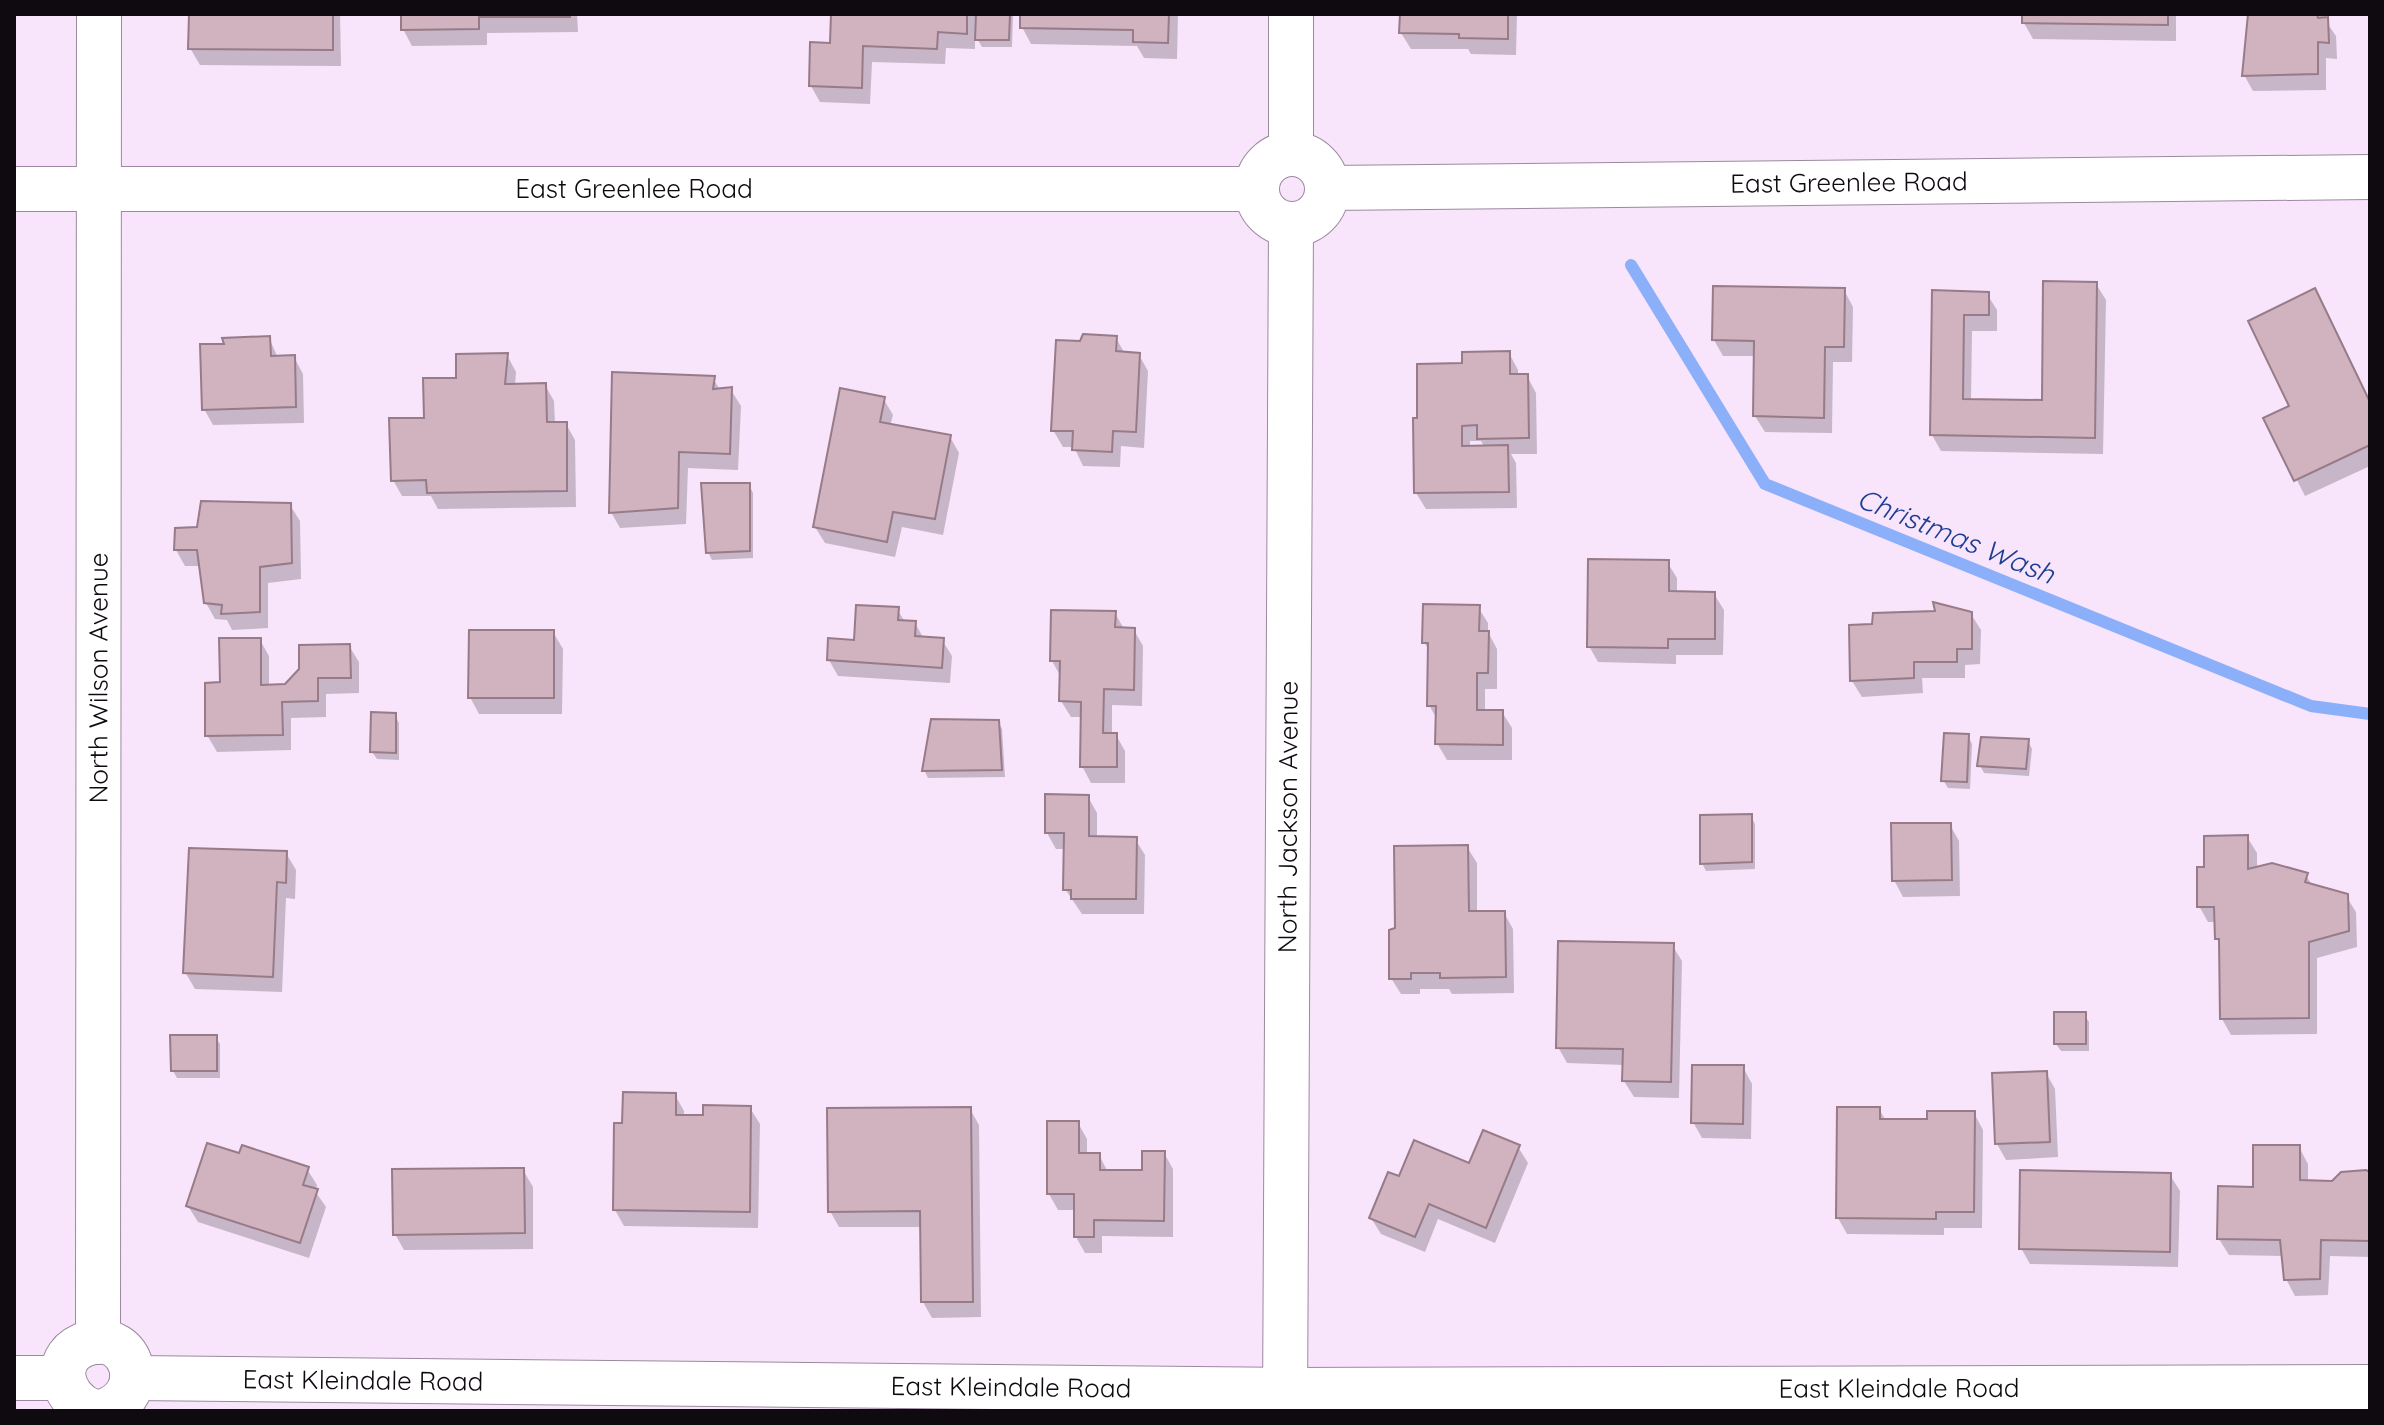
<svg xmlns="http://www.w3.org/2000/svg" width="2384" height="1425" viewBox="0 0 2384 1425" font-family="Quicksand,sans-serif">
<rect width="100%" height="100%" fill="#f8e4fb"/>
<g fill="#0003" fill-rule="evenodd">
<polygon points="191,14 340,14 341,66 200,65 190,48"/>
<polygon points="403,14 577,14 578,32 487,33 487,45 412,46 403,29"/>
<polygon points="833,14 1013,14 1012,47 982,47 975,35 975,49 946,48 945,64 872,62 870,104 820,102 811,86 832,45"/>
<polygon points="1022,14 1178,14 1177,59 1144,58 1137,46 1031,44 1022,27"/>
<polygon points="1402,14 1517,14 1516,55 1471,54 1468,49 1411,49 1401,33"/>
<polygon points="2024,14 2176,14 2176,41 2033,39 2024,23"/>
<polygon points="2250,14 2325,14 2325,20 2336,36 2337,59 2326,58 2326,90 2253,91 2244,75"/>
<polygon points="2096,284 2106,300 2103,454 1941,451 1932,435 1934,292 1987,294 1997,310 1997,331 1972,331 1971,401 2044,402"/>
<polygon points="1844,290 1853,307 1852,362 1833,362 1832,433 1765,432 1755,416 1756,356 1723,356 1714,340"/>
<polygon points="269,338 278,358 294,357 303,374 304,423 213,425 204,409 227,345"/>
<polygon points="1116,338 1125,354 1139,355 1148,371 1144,448 1121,446 1120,467 1083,466 1074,447 1063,447 1053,430 1081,343"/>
<path d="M1509 353 1518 370V376H1527L1536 393 1537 454H1511L1516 463 1517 508 1426 509 1416 493 1419 420 1464 365ZM1470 441H1481L1485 448H1470Z"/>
<polygon points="507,355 516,372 515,385 545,385 554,401 555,424 566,424 575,440 576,507 438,509 431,496 402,496 393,480 426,420"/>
<polygon points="713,378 720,390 731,390 741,406 738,470 688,468 686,524 620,528 611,512"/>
<polygon points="883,398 893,415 890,426 950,437 959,453 943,535 902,527 895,557 825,543 815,527"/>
<polygon points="2370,403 2370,466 2305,496 2266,419 2291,407"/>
<polygon points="749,485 753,493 753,558 712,560 708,552"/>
<polygon points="290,505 300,521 301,579 268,583 268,628 232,630 227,620 215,619 206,603 201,566 185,566 176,550 198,529"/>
<polygon points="1667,562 1677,578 1677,593 1714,594 1724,610 1723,655 1676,655 1676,664 1598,662 1589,646"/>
<polygon points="1478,607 1488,623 1488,632 1497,649 1497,689 1485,689 1485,712 1502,712 1512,728 1512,760 1447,760 1437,743 1438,721 1429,705 1430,652 1424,642"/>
<polygon points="897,609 905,622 915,623 924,639 942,640 952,656 950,683 838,676 829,660"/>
<polygon points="1115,613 1124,629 1134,630 1143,646 1142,706 1112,705 1112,735 1116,735 1125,751 1125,783 1091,783 1082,766 1083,717 1071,717 1061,701 1061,677 1052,661"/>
<polygon points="1971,614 1981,630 1980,664 1965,665 1965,678 1922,678 1923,693 1862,697 1852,681 1851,627"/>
<polygon points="553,632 563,649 562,714 479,714 470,697"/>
<polygon points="260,640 269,656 269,687 286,686 349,646 359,662 359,693 326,694 326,717 291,718 291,750 217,752 207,735 222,684"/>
<polygon points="395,715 399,723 399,760 377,759 372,752"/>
<polygon points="998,722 1002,729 1005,777 928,778 924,770"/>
<polygon points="1968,736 1972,744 1970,789 1948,788 1943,780"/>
<polygon points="2028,741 2032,749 2029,776 1984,773 1980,765"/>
<polygon points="1088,797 1097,813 1097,838 1135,839 1145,855 1144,914 1082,914 1065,889 1065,849 1056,849 1047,833"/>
<polygon points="1751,816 1755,824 1755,869 1706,871 1702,863"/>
<polygon points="1950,825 1959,841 1960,896 1903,897 1894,880"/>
<polygon points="2247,837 2257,853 2257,869 2306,875 2313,887 2346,896 2356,912 2357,947 2317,958 2317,1034 2231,1035 2222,1019 2222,947 2217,939 2217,922 2208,922 2199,906 2206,869"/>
<polygon points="1467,847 1477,863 1477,913 1504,913 1513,929 1514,993 1452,994 1449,989 1420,989 1420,994 1401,994 1391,978"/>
<polygon points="286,853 296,870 295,899 286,898 282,992 195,989 185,972"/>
<polygon points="1672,945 1682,961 1679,1098 1634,1097 1624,1081 1625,1065 1567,1063 1558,1047"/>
<polygon points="2084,1014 2089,1022 2089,1051 2061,1051 2056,1044"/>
<polygon points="215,1037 220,1044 220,1078 177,1078 173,1071"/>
<polygon points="1743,1067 1752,1084 1751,1139 1702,1138 1693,1122"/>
<polygon points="2046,1073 2055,1089 2058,1157 2006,1160 1997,1144"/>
<polygon points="675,1095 684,1111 684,1117 705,1117 750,1108 760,1124 758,1228 624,1226 615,1210"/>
<polygon points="970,1109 979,1125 981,1317 932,1318 923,1302 922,1227 839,1227 830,1211"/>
<polygon points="1879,1109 1886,1121 1929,1121 1974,1113 1983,1130 1982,1228 1944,1228 1944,1235 1847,1234 1838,1218"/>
<polygon points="1078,1123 1087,1139 1087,1155 1099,1155 1108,1172 1144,1172 1164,1153 1173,1169 1173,1237 1102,1236 1102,1253 1085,1253 1076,1237 1076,1210 1058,1210 1049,1194"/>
<polygon points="1518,1147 1528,1163 1495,1243 1438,1219 1425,1252 1381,1234 1371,1218 1400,1178 1470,1166"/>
<polygon points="2299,1147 2308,1164 2308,1182 2332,1183 2370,1175 2370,1257 2330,1256 2328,1295 2295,1296 2286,1279 2283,1256 2229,1255 2219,1239 2255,1189"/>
<polygon points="241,1156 307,1169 317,1185 315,1191 326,1207 309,1258 198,1222 188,1206"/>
<polygon points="523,1170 533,1187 533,1249 404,1250 395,1234"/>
<polygon points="2170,1175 2180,1191 2178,1267 2030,1264 2021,1248"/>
</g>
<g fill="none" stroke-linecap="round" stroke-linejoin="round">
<polyline stroke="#8caffa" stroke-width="12" points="1631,265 1765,484 2311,706 2370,714"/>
</g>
<g fill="#d1b3c0" stroke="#977b87" stroke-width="2">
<polygon points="189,14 333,14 333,50 188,49"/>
<polygon points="401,14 570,14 570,17 479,17 479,29 401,30"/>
<polygon points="831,14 967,14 967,34 938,32 937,49 863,46 862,88 809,86 810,42 830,43"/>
<polygon points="976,14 1010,14 1009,40 975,40"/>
<polygon points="1020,14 1169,14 1168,43 1133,42 1133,30 1020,28"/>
<polygon points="1400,14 1508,14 1508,39 1459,38 1459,34 1399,33"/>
<polygon points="2022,14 2168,14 2168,25 2022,23"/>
<polygon points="2248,14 2317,14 2318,18 2328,17 2329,43 2318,42 2318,74 2242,76"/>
<polygon points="2043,281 2097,282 2095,438 1930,435 1932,290 1989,292 1989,315 1964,315 1963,399 2042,400"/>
<polygon points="1713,286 1845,288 1844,347 1825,347 1824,418 1753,416 1754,341 1712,340"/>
<polygon points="2315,288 2370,402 2370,445 2294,481 2263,418 2289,406 2248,321"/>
<polygon points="1083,334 1117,336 1116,351 1140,353 1136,432 1113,431 1112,452 1072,450 1073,431 1051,431 1056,340 1080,341"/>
<polygon points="270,336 271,356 295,355 296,407 202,410 200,344 224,344 222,338"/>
<polygon points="1510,351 1510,374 1528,374 1529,438 1477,439 1477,425 1462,426 1462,446 1508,445 1509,492 1414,493 1413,418 1417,418 1417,364 1462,363 1462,352"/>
<polygon points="508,353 505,384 546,383 547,422 567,422 567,491 427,493 426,480 391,481 389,418 424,418 423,378 456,378 456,354"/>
<polygon points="612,372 715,376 713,389 732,387 730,454 679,452 678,508 609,513"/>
<polygon points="840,388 885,397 880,422 951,435 935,519 893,512 887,542 813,527"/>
<polygon points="701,483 750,483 750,551 706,553"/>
<polygon points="201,501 291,503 292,563 260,567 260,612 221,614 222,605 204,603 197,550 174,550 175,528 197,527"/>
<polygon points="1588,559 1669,560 1669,591 1715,592 1715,639 1668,639 1668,648 1587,647"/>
<polygon points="1933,602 1972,612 1972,649 1957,649 1957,662 1914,662 1914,678 1850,681 1849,625 1872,624 1873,613 1935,611"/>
<polygon points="1423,604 1480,605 1479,631 1489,631 1488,673 1477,673 1477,710 1503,710 1503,745 1435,744 1436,706 1427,706 1428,643 1422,643"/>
<polygon points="856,605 899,607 898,620 916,621 915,636 944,638 942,668 827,660 828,638 854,640"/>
<polygon points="1051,610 1116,611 1115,627 1135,628 1134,690 1104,689 1103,733 1117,733 1117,767 1080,767 1081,702 1059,701 1060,661 1050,661"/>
<polygon points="469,630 554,630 554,698 468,698"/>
<polygon points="219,638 261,638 261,685 285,684 299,669 299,645 350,644 351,678 318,678 318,701 282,702 283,735 205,736 205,683 220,682"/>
<polygon points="371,712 396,713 396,753 370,752"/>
<polygon points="931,719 999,720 1002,770 922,771"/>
<polygon points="1944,733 1969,734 1967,782 1941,781"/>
<polygon points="1981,737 2029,739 2026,769 1977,766"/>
<polygon points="1045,794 1089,795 1089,836 1137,837 1136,899 1071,899 1071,890 1063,890 1064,833 1045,833"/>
<polygon points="1752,814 1752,862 1700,864 1700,815"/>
<polygon points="1891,823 1951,823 1952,880 1892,881"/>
<polygon points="2248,835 2248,869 2272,863 2308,873 2305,882 2348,894 2349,931 2309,942 2309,1018 2220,1019 2219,939 2215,939 2214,907 2197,907 2197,867 2204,867 2204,836"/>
<polygon points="1468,845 1469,911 1505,911 1506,977 1440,978 1440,973 1411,973 1411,979 1389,979 1389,930 1395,928 1394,846"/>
<polygon points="189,848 287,851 286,883 277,882 273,977 183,973"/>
<polygon points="1558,941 1674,943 1671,1082 1622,1081 1623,1049 1556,1048"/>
<rect x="2054" y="1012" width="32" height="32"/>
<polygon points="170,1035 217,1035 217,1071 171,1071"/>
<polygon points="1692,1065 1744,1065 1743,1124 1691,1123"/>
<polygon points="2047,1071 2050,1142 1995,1144 1992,1073"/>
<polygon points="623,1092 676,1093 676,1115 703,1115 703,1105 751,1106 750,1212 613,1210 614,1123 622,1123"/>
<polygon points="971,1107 973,1302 921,1302 920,1211 828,1212 827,1108"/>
<polygon points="1837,1107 1880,1107 1880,1119 1927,1119 1927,1111 1975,1111 1974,1212 1936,1212 1936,1219 1836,1218"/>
<polygon points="1047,1121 1079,1121 1079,1153 1100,1153 1100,1170 1142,1170 1142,1151 1165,1151 1164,1221 1094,1220 1094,1237 1074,1237 1074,1194 1047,1194"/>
<polygon points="1483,1130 1520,1145 1486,1228 1429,1204 1415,1237 1369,1218 1388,1172 1399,1176 1414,1140 1469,1163"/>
<polygon points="207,1143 239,1153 242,1145 309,1167 303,1185 318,1189 300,1243 186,1206"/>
<polygon points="2253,1145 2300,1145 2300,1180 2332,1181 2341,1172 2366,1170 2370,1172 2370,1241 2321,1240 2320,1279 2284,1280 2280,1240 2217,1239 2218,1186 2253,1187"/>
<polygon points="524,1168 525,1233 393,1235 392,1169"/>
<polygon points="2020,1170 2171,1173 2170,1252 2019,1249"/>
</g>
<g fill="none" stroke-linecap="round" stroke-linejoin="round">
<g stroke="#9c899f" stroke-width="46">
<g id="minor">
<polyline points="1291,14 1291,154"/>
<circle cx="1292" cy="189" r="35"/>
<path id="s1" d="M1327 188 2370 177"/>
<path id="s2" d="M14 189H1256"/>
<path id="s3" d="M98 1342 99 14"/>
<polyline points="14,1378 63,1378"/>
<path id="s4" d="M133 1378 1285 1390 2370 1387"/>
<path d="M91 1411C59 1398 50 1354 89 1343 133 1331 152 1395 104 1411"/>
<path id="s5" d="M1285 1411 1291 224"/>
</g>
</g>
<use href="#minor" stroke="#fff" stroke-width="44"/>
</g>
<g text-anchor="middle" stroke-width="7" stroke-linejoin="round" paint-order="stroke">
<g font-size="26" fill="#0f0910" stroke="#f8e4fb">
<text dy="9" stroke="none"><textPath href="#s1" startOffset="522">East Greenlee Road</textPath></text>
<text dy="9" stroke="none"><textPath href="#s2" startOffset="620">East Greenlee Road</textPath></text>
<text dy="9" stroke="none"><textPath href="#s3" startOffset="664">North Wilson Avenue</textPath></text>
<text dy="9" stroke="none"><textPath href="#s5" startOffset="594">North Jackson Avenue</textPath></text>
<text dy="9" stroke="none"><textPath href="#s4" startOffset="230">East Kleindale Road</textPath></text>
<text dy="9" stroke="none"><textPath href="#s4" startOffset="878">East Kleindale Road</textPath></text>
<text dy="9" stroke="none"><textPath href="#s4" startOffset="1766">East Kleindale Road</textPath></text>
</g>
<g font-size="28" font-style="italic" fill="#1c3e92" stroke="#f8e4fb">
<text transform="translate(1956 536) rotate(22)" y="10">Christmas Wash</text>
</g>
</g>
<rect width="2384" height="1425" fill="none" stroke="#0f0910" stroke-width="32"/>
</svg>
